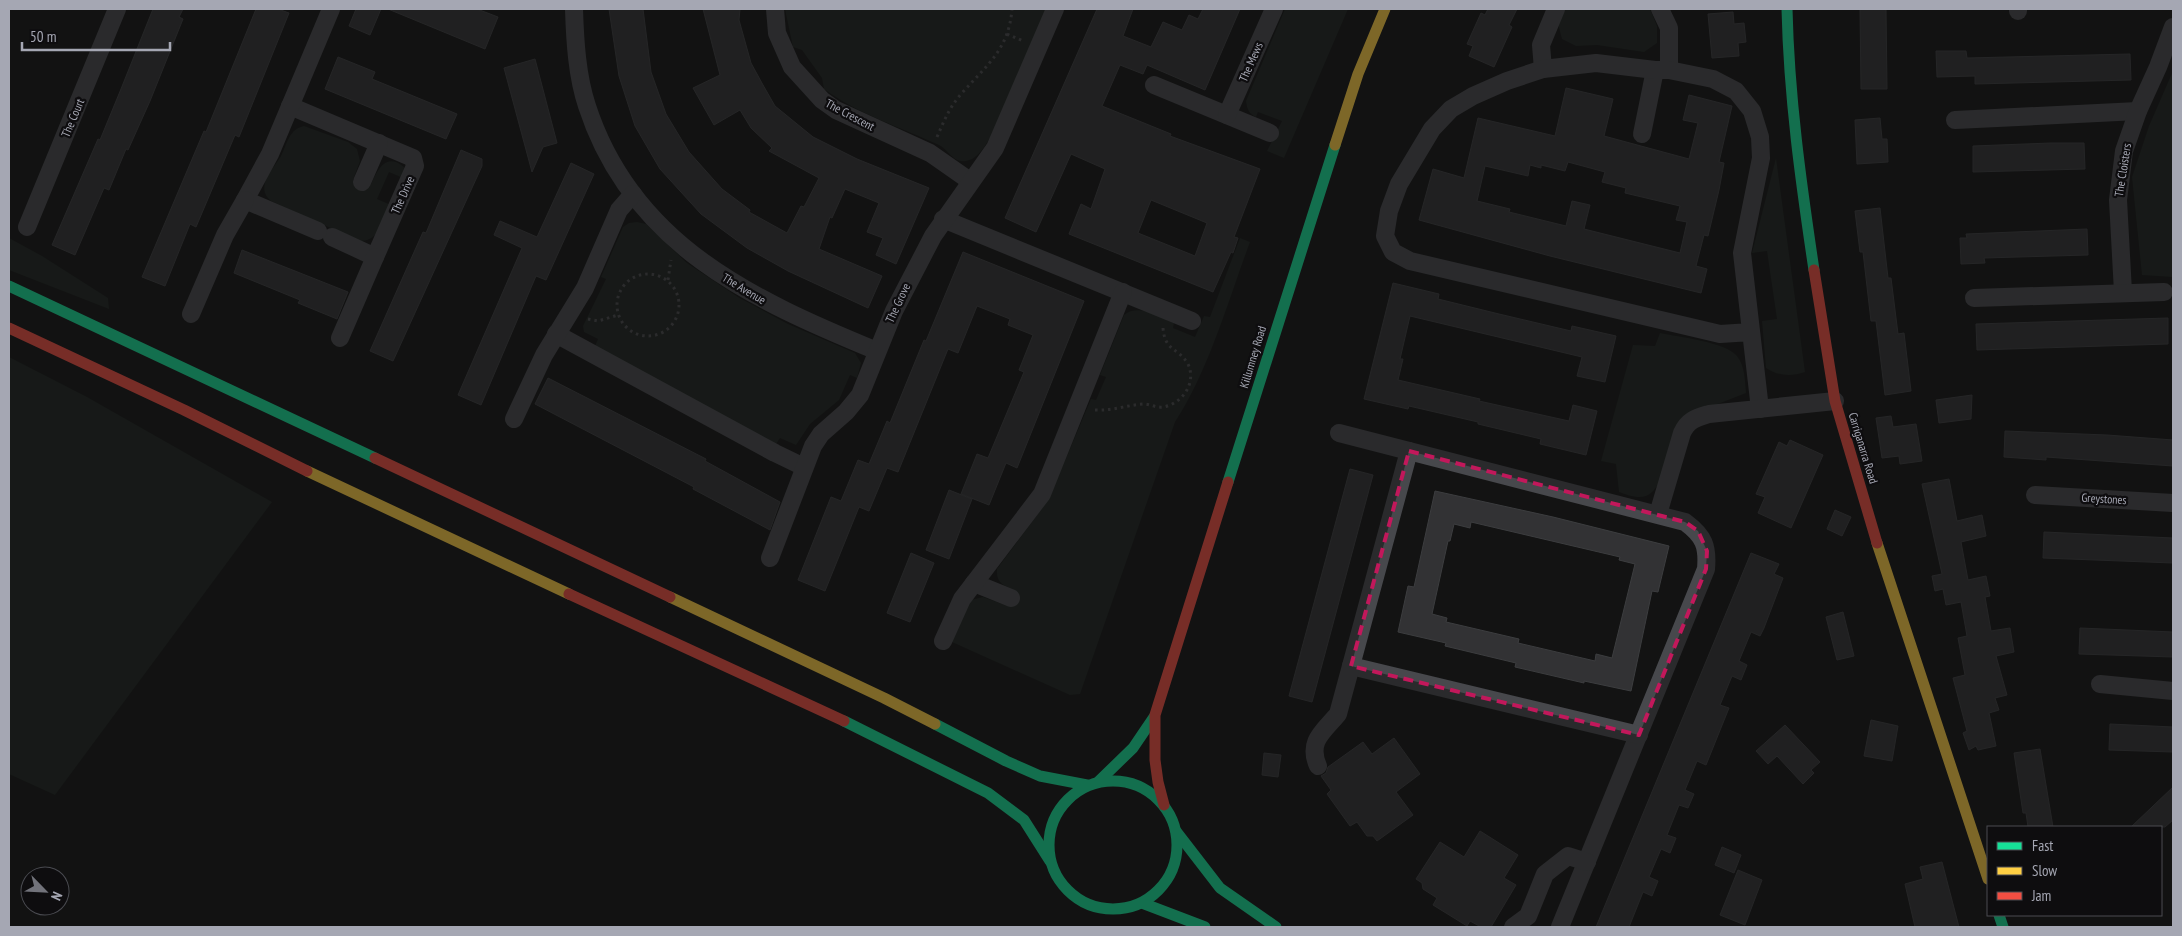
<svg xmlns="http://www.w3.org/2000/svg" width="2182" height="936" viewBox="0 0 2182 936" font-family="'PT Sans Narrow',sans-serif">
<rect width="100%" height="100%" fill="#131313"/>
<g fill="#1d231f">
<path d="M785 9H1046L990 138C984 148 975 163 961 161 952 160 947 149 939 145 900 127 858 114 824 89L822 78 802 50 793 47Z"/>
<path d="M1285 9H1348L1284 158 1267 151 1282 121 1258 112 1256 117C1249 114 1247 109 1246 101Z"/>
<polygon points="1562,9 1650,9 1657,26 1657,43 1644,52 1597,45 1576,46 1562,39 1557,20"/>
<polygon points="2173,71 2173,277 2142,275 2132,177 2149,126"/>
<path d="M304 126 348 142 357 149 360 161 353 180 369 188C376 174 384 150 404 167L403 178 389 172 377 199 391 205C383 220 378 245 357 240L271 201C254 187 274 168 281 156 287 144 289 129 304 126Z"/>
<path d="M1776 158 1805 372C1791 377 1778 376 1766 368L1762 321 1777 319 1767 251 1752 253Z"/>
<polygon points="637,222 646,224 687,263 738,297 788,324 855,353 861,363 857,378 850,375 839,400 810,424 796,445 780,438 776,444 595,346 598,339 584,332 583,326 606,279 601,277 623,227 629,223"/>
<polygon points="9,238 42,256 108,298 109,309 9,270"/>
<path d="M1240 238 1250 242C1228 301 1209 370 1175 422L1080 694 1070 695 952 642 971 600 983 597 1008 606 1014 590C1003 585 996 583 997 569L1043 507 1051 494 1091 399 1096 400 1106 377 1100 375 1124 315C1139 303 1159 317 1174 323L1173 328 1195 337 1204 316 1210 317Z"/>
<path d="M1660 333C1678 337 1726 342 1737 356 1745 366 1745 381 1746 393L1682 418C1676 436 1665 489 1646 496 1638 499 1627 495 1619 492L1616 464 1601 461 1633 345 1655 346Z"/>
<polygon points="9,357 87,397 272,502 55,795 9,774"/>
</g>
<g fill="#323234" stroke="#3c3d3f" fill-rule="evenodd">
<polygon points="153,9 183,9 179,17 183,19 150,101 128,150 126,149 109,190 104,188 75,255 52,245 98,139 100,140 121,89"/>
<polygon points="256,9 278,9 289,13 239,137 235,135 196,227 190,224 165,286 142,277 204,131 206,132"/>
<polygon points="356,9 381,9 370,35 349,26"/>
<polygon points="388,9 477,9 498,17 485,49"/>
<polygon points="609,9 643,9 651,72 666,114 689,152 722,189 750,210 749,212 787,233 801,206 804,207 819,178 769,151 772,148 751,128 740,110 714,125 693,88 720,75 703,9 740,9 739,20 751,63 763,85 775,106 813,137 857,159 929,188 896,264 876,255 883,238 867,232 879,203 845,189 832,218 830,217 819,249 882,276 868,308 788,271 747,248 701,214 660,169 635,126 619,76"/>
<path d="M1097 9H1133L1123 36 1151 47 1163 22 1182 30 1189 15 1198 19 1203 9H1240L1205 90 1147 65 1143 74 1120 65 1102 106 1171 134 1170 136 1260 169 1234 237 1238 238 1233 253 1231 252 1213 292 1069 234 1081 204 1091 209 1105 169 1071 154 1036 232 1005 218ZM1151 200 1207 223 1195 256 1138 233Z"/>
<polygon points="1488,9 1517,9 1509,25 1512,27 1494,67 1469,56 1473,46 1467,44 1481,13 1485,15"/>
<polygon points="1860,9 1886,9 1887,89 1861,89"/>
<polygon points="1733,12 1734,24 1744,23 1746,42 1738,43 1739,56 1712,58 1708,14"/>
<polygon points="1936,51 1966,51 1967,58 2130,54 2131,80 1975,84 1975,76 1937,77"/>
<polygon points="338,57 375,72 372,79 457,114 446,139 325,89"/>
<polygon points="535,59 557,143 543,147 532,172 504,68"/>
<path d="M1566 88 1613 99 1604 136 1689 159 1698 123 1683 120 1689 95 1732 106 1719 162 1724 163 1719 190 1708 236 1704 235 1696 266 1707 269 1701 293 1550 256 1419 220 1433 169 1464 178 1478 118 1555 136ZM1568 162 1605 172 1602 182 1626 188 1625 193 1680 206 1676 220 1687 222 1680 253 1584 229 1590 205 1572 201 1566 226 1509 212 1510 209 1477 201 1485 166 1528 176 1530 165 1541 168V165L1565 171Z"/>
<polygon points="1880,118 1882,139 1887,139 1888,162 1857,164 1855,120"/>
<polygon points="2051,143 2084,143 2085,169 1973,172 1973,146"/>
<polygon points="461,150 482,159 482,166 393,361 370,351 423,232 426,233"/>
<polygon points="571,163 594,174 546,280 536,276 481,405 458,395 522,248 494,235 500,221 537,237"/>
<polygon points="1880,208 1888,278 1891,278 1898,334 1904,333 1911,391 1885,395 1876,321 1871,321 1863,252 1860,252 1855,211"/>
<polygon points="2087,229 2088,255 1984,258 1985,263 1961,264 1960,238 1967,238 1966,234"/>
<polygon points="242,250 348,292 337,319 298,303 300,300 234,273"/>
<polygon points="963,252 1084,301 1017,468 1006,463 989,505 961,494 977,454 988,458 1024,372 1019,370 1033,335 1008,325 1010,319 977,306 958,353 948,349 898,472 887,468 869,511 859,507 825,591 798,580 831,497 841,501 858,460 869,464 887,421 890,423 924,340 926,341"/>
<polygon points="1393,283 1439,294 1438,299 1499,314 1571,331 1572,326 1616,336 1605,382 1577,376 1582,357 1410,316 1400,359 1403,359 1398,380 1480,399 1479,401 1569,421 1573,405 1597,411 1586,455 1540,444 1541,439 1478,424 1478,422 1409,406 1408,409 1364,399"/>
<polygon points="2168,318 2168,344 1977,350 1976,324"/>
<polygon points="548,378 706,459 705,461 780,502 770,530 693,489 694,487 535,404"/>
<polygon points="1972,395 1971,419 1939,423 1936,400"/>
<polygon points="1891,416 1893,427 1916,424 1922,461 1900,464 1899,456 1882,458 1876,418"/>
<polygon points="2005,431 2107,435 2173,440 2173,466 2046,457 2046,460 2004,457"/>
<polygon points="1790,440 1823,455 1791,528 1758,513 1765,497 1756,494 1779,442 1787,446"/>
<polygon points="1350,469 1373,475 1312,702 1289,696"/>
<polygon points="1949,479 1957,521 1982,515 1986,536 1961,542 1968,580 1986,576 1990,596 1985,597 1991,631 2010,628 2014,652 1996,656 2007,695 1995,698 1999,710 1989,713 1996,746 1978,750 1976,746 1969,750 1963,733 1967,731 1953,678 1965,675 1958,638 1967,636 1961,602 1946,605 1943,589 1935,591 1932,576 1942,574 1922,484"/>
<polygon points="949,490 972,499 949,559 926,550"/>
<path d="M1435 491 1553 517 1669 546 1658 592 1652 591 1631 691 1584 681V683L1515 667 1516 663 1445 646 1446 643 1398 632 1408 586 1414 587ZM1471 522 1620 557 1619 560 1635 564 1612 658 1596 654 1595 661 1518 643 1519 639 1446 622 1447 618 1432 614 1448 541H1450L1454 524 1470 528Z"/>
<polygon points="1835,510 1851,517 1842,536 1827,529"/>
<polygon points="2044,532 2173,538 2173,563 2043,558"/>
<polygon points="911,553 934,563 910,622 887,613"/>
<polygon points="1751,553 1779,564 1774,574 1783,578 1764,628 1760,636 1751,632 1739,661 1747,665 1741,680 1732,676 1720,705 1729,708 1706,765 1697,761 1685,790 1694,794 1688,808 1679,805 1667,835 1676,838 1670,853 1661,849 1649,877 1658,881 1652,896 1643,892 1629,927 1596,927"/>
<polygon points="1843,612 1854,656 1837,660 1826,617"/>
<polygon points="2080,628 2173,632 2173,657 2079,654"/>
<polygon points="1871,720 1898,726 1892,761 1864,756"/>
<polygon points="2110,724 2173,727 2173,752 2109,750"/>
<polygon points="1785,725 1820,762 1811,770 1814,773 1803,784 1777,756 1768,764 1756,751"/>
<polygon points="1394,738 1420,774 1396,792 1413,815 1377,841 1373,836 1367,836 1357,822 1350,826 1327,794 1331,790 1321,776 1326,773 1328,767 1363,742 1372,754"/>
<polygon points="2040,749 2053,827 2028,827 2026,813 2023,813 2014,753"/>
<polygon points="1264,753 1281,755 1278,777 1262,775"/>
<polygon points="2173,787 2173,820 2165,827 2131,827"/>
<polygon points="1480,831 1518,855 1504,878 1516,885 1491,927 1481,927 1470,921 1467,926 1433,905 1437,898 1423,889 1422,883 1416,879 1440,842 1464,857"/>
<polygon points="1722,847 1741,855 1734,873 1715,865"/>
<polygon points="1942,862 1959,927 1915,927 1905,884 1923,879 1920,867"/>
<polygon points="1738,870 1762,880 1745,925 1720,915"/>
</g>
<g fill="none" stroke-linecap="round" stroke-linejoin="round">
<g stroke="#49494d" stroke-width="3" stroke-dasharray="2.5 4" stroke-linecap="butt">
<polyline points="1007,34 1023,41"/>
<path d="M937 137C944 121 950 106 962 93 987 65 1009 49 1012 9"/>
<circle cx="648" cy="305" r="31"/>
<polyline points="668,280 671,260"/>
<polyline points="588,319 598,321 618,315"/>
<path d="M1095 410C1113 411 1127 405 1144 404 1150 404 1156 408 1163 407 1182 404 1197 383 1188 364 1178 347 1165 352 1163 328"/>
</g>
<g stroke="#47484c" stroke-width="18">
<path d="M574 9C575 41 577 76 587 106 632 245 753 300 877 351"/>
<polyline points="775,9 777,33 792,67 822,100 836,110 930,153 970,181"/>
<polyline points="1660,9 1669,28 1669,70"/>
<polyline points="2018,9 2018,11"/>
<polyline points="1543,69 1541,45 1556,9"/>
<polyline points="1154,85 1270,133"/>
<polyline points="290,106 413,158 415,166 375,257 332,237"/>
<polyline points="1227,115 1274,9"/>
<polyline points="1955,120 2138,111"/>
<polyline points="1642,134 1655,70"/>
<polyline points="362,182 379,143"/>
<polyline points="943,219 1192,321"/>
<polyline points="27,227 117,9"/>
<polyline points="318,231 245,200 270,154 331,9"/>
<polyline points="2123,292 2118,200 2124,151 2138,111 2158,67 2173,27"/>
<polyline points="1974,298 2164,292"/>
<polyline points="191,314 225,235 245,200"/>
<polyline points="1751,332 1720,334 1410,261 1393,252 1385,236 1389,211 1399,184 1432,129 1451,109 1473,96 1507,81 1543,69 1596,63 1655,70 1669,70 1713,79 1736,91 1752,111 1760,137 1761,158 1742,253 1760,409"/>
<polyline points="556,334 775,453 804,467"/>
<polyline points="340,338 375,257"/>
<polyline points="514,419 544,355 585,288 619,210 633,194"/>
<path d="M1339 433 1685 522C1704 536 1708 546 1706 569L1560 927"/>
<polyline points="2035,495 2173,503"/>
<path d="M1658 514 1682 433C1688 420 1696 418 1709 414L1835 401"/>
<polyline points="770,558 813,446 821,434 846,412 860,395 894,311 933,236 995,148 1055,9"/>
<polyline points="974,583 1011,598"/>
<polyline points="943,641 962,599 1042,494 1123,292"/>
<polyline points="1351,666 1639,735"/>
<polyline points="2100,684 2173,691"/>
<path d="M1318 766C1307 741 1324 731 1338 714L1409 451"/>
<polyline points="1513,927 1528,916 1545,874 1568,856 1587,862"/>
</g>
<g stroke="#16e098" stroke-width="11">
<path d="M1787 9C1789 97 1801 183 1814 270"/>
<polyline points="9,286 375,458"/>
<polyline points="1228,482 1335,145"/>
<polyline points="844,721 988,793 1024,820 1050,861"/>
<polyline points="935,724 1006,761 1040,776 1087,785"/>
<circle cx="1113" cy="845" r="64"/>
<polyline points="1098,782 1133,748 1154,717"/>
<polyline points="1176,831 1220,888 1276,927"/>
<polyline points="1142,903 1205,927"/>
<polyline points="1999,915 2003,927"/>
</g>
<g stroke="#ffcf43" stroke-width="11">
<polyline points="1335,145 1358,74 1385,9"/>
<polyline points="307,471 569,594"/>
<polyline points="1877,543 1988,879"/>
<polyline points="670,597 884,698 935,724"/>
</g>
<g stroke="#f24e42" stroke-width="11">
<polyline points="1814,270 1835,401 1877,543"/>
<polyline points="9,328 184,410 307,471"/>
<polyline points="375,458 670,597"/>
<polyline points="569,594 844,721"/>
<polyline points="1164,805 1158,782 1155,760 1155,715 1228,482"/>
</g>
</g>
<path d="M0 0H2182V936H0ZM1409 451 1685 522 1698 531 1707 551 1706 569 1639 735 1351 666Z" fill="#131313" fill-opacity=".55" fill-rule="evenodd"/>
<path fill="none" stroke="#c2185b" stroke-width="4" stroke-dasharray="10 6" stroke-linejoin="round" d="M1409 451 1685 522 1698 531 1707 551 1706 569 1639 735 1351 666Z"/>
<g text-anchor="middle" stroke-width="4.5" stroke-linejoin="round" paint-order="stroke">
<g font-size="12" fill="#a5a7b3" stroke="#0e0d0f">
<text transform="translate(1251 62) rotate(-66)" y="4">The Mews</text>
<text transform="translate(850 115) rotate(28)" y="4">The Crescent</text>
<text transform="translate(73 118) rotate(-67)" y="4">The Court</text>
<text transform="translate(2123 170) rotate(-81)" y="4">The Cloisters</text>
<text transform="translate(403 195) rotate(-66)" y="4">The Drive</text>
<text transform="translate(744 289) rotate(31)" y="4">The Avenue</text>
<text transform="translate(898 303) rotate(-65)" y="4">The Grove</text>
<text transform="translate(1253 357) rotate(-73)" y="4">Killumney Road</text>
<text transform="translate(1863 448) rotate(73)" y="4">Carriganarra Road</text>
<text transform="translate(2104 499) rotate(3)" y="4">Greystones</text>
</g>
</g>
<rect width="2182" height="936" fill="none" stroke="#a5a7b3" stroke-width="20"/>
<rect x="1987" y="826" width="175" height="90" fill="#0e0d0f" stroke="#4a4b51"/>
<rect x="1997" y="842" width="25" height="8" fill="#16e098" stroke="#4a4b51"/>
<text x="2032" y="851" font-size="15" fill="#a5a7b3">Fast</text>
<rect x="1997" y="867" width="25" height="8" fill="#ffcf43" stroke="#4a4b51"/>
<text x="2032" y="876" font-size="15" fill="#a5a7b3">Slow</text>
<rect x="1997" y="892" width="25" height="8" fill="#f24e42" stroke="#4a4b51"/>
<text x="2032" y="901" font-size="15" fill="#a5a7b3">Jam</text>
<g transform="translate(45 891) rotate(114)"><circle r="24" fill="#0e0d0f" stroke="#4a4b51"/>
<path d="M0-4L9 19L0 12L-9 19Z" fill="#72737b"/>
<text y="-8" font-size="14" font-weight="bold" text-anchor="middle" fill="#a5a7b3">N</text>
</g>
<path d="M22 42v8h148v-8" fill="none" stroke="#a5a7b3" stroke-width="2.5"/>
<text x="30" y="42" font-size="15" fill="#a5a7b3" stroke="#0e0d0f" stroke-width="4" paint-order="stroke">50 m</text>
</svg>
